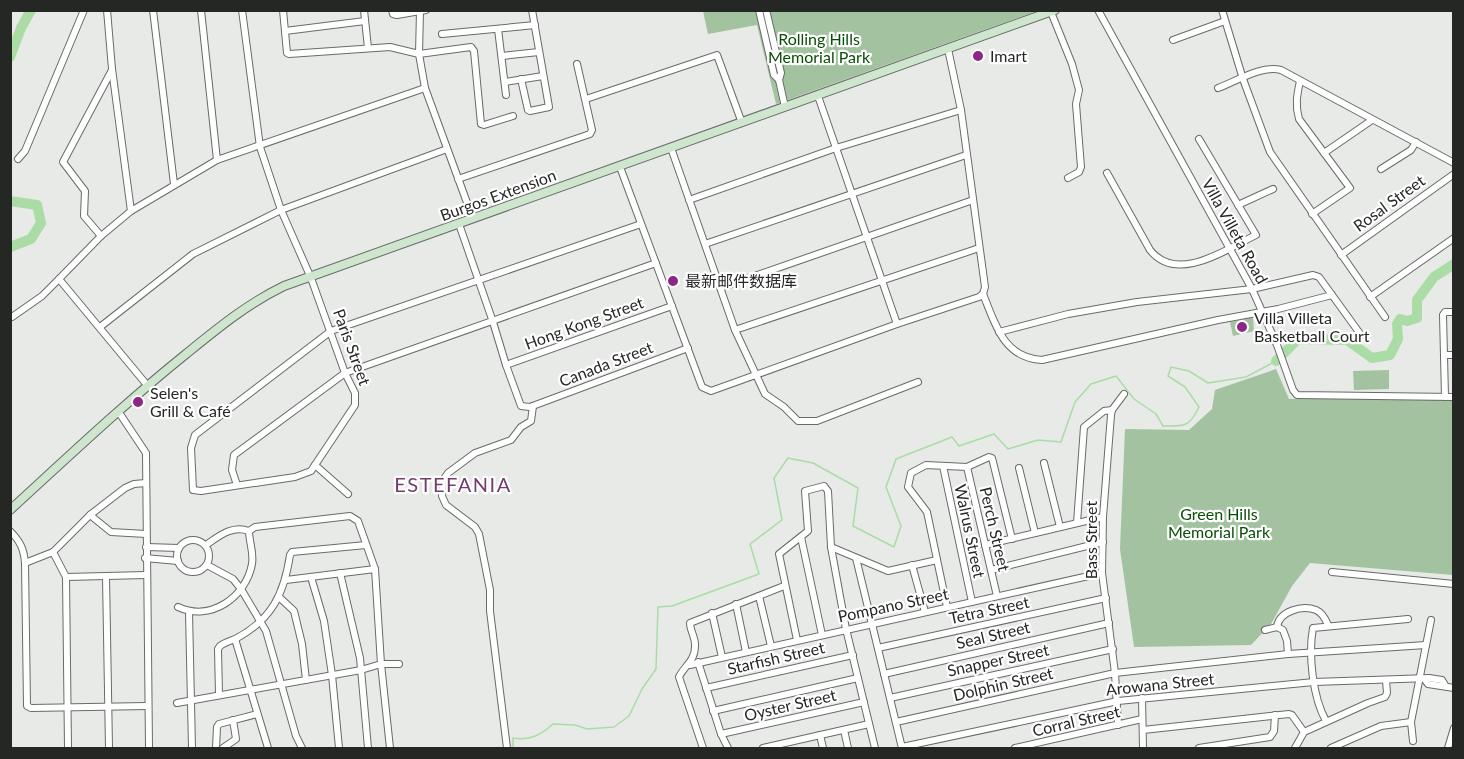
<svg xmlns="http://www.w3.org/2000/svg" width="1464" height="759" viewBox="0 0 1464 759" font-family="Lato,'Noto Sans SC',sans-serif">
<rect width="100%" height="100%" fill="#e7eae7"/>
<g fill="#a3c29f">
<polygon points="703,11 1037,11 776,104 757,25 708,34"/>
<polygon points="1253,317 1254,331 1233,336 1230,322"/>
<polygon points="1276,369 1289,399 1453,396 1453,575 1310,563 1292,586 1271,624 1251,645 1134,647 1120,549 1125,429 1189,430 1212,409 1215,390"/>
<polygon points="1389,370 1389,389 1354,390 1353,371"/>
</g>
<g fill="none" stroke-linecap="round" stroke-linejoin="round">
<path stroke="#abdca6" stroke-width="1.5" d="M513 748V738C529 741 541 735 553 724L575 725 587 729 614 727 629 716 642 689 656 669 658 607 672 606 759 574 750 544 782 520 774 478 788 458 813 463 858 488 853 526 894 547 901 526 886 487 896 459 952 437 959 446 994 434 1008 449 1038 440 1061 442 1075 402 1091 384 1116 376 1134 399 1156 414 1163 426C1184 426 1189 428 1199 407L1185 387 1168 376 1171 367 1189 371 1208 383 1246 377 1276 361"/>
<g stroke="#abdca6" stroke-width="10">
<polyline points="10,57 21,28 31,10"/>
<polyline points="10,201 37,205 41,223 31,239 10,247"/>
<polyline points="1276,361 1298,339 1347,340 1372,358 1390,355 1398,339 1397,324 1400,319 1407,321 1417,318 1417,300 1434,277 1454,264"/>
</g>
<g stroke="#686b68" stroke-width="8">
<g id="street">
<polyline points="107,10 112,69 131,211"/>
<polyline points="153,10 174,184"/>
<polyline points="201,10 217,160"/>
<polyline points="242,10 260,147 281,210 311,278 345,373 355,393 355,405 311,471 295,477 201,491 193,490 191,448 195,435 331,331 641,224"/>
<polyline points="283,10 287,53 289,54 390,47 419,54 471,47 474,51 481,124 484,125 513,116"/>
<polyline points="364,10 368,48"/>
<polyline points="392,10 393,14 397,15 426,10"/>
<polyline points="759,10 774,75 779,80 785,107"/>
<polyline points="766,10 781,73 779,80"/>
<polyline points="1098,10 1252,289 1277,345 1293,390 1297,395 1454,397"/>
<polyline points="1222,10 1243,79 1270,152 1385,317"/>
<polyline points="420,11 419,54 425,88 473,219"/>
<polyline points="1051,12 1072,64 1079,90 1076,104 1081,167 1079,172 1068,178"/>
<polyline points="498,29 506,95"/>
<polyline points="285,31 365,21"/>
<polyline points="442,34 535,25"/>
<polyline points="1173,40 1225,21"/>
<polyline points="502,56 539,52"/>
<polyline points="521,79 528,110 530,111 549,107 532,10"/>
<path d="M1300 81C1297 95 1295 105 1299 119L1350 188 1312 214"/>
<polyline points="505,82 543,76"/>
<path d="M1218 88C1237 81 1261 65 1281 70L1454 163"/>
<polyline points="818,96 897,324"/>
<polyline points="586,99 717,55 742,123"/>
<polyline points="671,148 735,330 765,394 784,407 798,421 817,421 918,382"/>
<polyline points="1324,153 1372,120"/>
<polyline points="18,159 25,151 84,10"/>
<polyline points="620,167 702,387 711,391 897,324 979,297 983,294 985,287 961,110 948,49"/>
<polyline points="1381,169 1411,150 1416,142"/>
<path d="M1107 173 1150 250C1177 284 1225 250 1256 235L1199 139"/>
<polyline points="458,179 590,134 592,130 577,64"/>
<polyline points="689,200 836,148 961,110"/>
<polyline points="1238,205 1273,189"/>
<polyline points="459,224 493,322 506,365 521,406 530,407 688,348"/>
<polyline points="101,236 84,216 85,191 63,162 112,70"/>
<polyline points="705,244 966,155"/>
<polyline points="1341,255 1454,174"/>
<polyline points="720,288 973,200"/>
<path d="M983 294C995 323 1003 358 1042 360L1218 320 1278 309 1332 295"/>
<polyline points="1370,297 1454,238"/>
<polyline points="12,317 42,296 59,279"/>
<polyline points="100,327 193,254 281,210 447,149"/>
<polyline points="735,330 979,248"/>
<polyline points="999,332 1068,314 1137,302 1252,289 1313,275 1319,277 1361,335"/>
<polyline points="1444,355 1454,355"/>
<polyline points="506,365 672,306"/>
<polyline points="147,385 59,279 101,236 131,211 217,160 425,88"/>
<polyline points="1445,397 1443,315 1445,312 1454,312"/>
<polyline points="118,411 146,453 149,748"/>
<polyline points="1044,463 1060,527"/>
<polyline points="315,465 348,494"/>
<polyline points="943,466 972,602"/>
<polyline points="967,467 997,596"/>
<polyline points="1019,468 1035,533"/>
<polyline points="237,485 232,470 234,455 345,373 656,263"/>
<polyline points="90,515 111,532 146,534"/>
<polyline points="1077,523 1084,427 1104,411 1112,410"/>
<path d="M10 531C20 541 24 549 25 563L27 706 31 708 147 706"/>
<polyline points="801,537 822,635"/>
<circle cx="193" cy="556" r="16"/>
<path d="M206 545C219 536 232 525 249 531L255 527 350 516 358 521 375 569 381 664 390 748"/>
<polyline points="985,545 1103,517"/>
<polyline points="146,547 179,548"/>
<polyline points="831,547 888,571 937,560"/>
<polyline points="53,552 66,577 68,748"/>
<polyline points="145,558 178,561"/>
<polyline points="856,558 902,748"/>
<polyline points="25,563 53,552 90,515 125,488 134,484 146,483"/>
<polyline points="207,565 233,579 241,589 266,631 296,736 302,748"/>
<polyline points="912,565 925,612"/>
<polyline points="991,570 1103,542"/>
<polyline points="1332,572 1454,584"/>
<polyline points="340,573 360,658 368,748"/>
<polyline points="66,577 146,575"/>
<polyline points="106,577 109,748"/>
<polyline points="311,577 324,621 332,675 339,748"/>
<polyline points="286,580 375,569"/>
<polyline points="759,596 771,646"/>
<polyline points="279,597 294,611 302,644 306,680"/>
<polyline points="736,604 746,652"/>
<path d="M178 607C211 622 246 597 252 564 254 552 249 542 249 531"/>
<polyline points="947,607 927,512 908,487 911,473 926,465 967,467 989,457 992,458 1012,539"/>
<polyline points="189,612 192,748"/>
<polyline points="712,613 722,657"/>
<path d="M1277 627C1279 611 1302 605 1316 610 1323 613 1326 620 1328 625"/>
<polyline points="1265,630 1277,627 1283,630 1287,641 1288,654"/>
<polyline points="235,639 268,748"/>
<polyline points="797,640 779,554 808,531 805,491 824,486 828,491 831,547 846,629 875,748"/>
<polyline points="878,648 1106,598"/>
<polyline points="698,662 721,734 728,748"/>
<polyline points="690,665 1102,573"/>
<polyline points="884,674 1109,623"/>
<polyline points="1425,680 1428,684 1454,688"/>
<polyline points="706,688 853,655"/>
<path d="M219 694 218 649 220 646C225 642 231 641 237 638 272 619 284 594 290 555L292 552 366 545"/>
<polyline points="890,698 1113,649"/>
<polyline points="1142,698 1143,748"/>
<polyline points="177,703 361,670 381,664 399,664"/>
<polyline points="713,711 858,678"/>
<path d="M1326 721C1313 698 1308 655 1313 628L1408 619"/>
<polyline points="896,722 1115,673 1288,654 1426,645"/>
<polyline points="1118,725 1115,673 1102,573 1103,517 1111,415 1112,410 1124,394"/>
<polyline points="844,730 848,748"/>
<polyline points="1143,730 1289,714 1292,715 1304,732"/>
<polyline points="721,734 864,702"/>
<polyline points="820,735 823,748"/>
<polyline points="1413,741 1411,722 1431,620"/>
<polyline points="902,747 1118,701 1314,682 1429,678 1442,680 1445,685"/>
<polyline points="216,748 217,727 219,724 257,714"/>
<polyline points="223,748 236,739 233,720"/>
<polyline points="507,748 490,611 490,590 479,534 475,527 446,505 442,496 443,480 448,473 475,453 511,440 521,427 531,421 533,406"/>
<path d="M703 748 679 677C684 666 695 661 695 647 696 638 690 631 690 623L784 586"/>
<polyline points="763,748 869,724"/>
<polyline points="1015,748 1142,719"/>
<polyline points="1199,748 1270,737 1274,731 1275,715"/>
<polyline points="1295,748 1304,732 1368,703 1385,697 1387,693 1386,680"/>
<polyline points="1331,748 1381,726 1411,722"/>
<polyline points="1448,748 1454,728"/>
</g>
</g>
<g stroke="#686b68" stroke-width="10">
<path id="secondary" d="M10 510C68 457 125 403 186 354 218 328 247 304 284 286L1055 10"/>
</g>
<use href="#street" stroke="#fff" stroke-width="6"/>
<use href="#secondary" stroke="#cfe6ce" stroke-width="8"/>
</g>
<g fill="#8e2589" stroke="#fff" stroke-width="2">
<circle cx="978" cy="56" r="6"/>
<circle cx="673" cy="281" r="6"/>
<circle cx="1242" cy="327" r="6"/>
<circle cx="138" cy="402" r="6"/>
</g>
<g text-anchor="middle" stroke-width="4.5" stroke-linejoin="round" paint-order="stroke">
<g font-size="16" fill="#094e06" stroke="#fff">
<text x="819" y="45">Rolling Hills<tspan x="819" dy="18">Memorial Park</tspan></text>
<text x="1219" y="520">Green Hills<tspan x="1219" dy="18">Memorial Park</tspan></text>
</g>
<g font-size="16" fill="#252725" stroke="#fff" text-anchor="start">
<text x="990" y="62">Imart</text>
<text x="685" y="287">最新邮件数据库</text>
<text x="1254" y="324">Villa Villeta<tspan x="1254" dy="18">Basketball Court</tspan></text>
<text x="150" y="399">Selen's<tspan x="150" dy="18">Grill &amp; Café</tspan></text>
</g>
<g font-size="16" fill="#252725" stroke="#fff">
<text transform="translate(498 195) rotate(-20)" y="6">Burgos Extension</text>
<text transform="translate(1389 203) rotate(-36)" y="6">Rosal Street</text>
<text transform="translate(1235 231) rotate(61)" y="6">Villa Villeta Road</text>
<text transform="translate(584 323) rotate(-20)" y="6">Hong Kong Street</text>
<text transform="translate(352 347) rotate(70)" y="6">Paris Street</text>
<text transform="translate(606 364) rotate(-21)" y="6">Canada Street</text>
<text transform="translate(995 529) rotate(77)" y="6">Perch Street</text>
<text transform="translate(970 531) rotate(78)" y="6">Walrus Street</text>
<text transform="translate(1091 540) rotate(-90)" y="6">Bass Street</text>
<text transform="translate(893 605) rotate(-12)" y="6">Pompano Street</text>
<text transform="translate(989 610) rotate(-12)" y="6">Tetra Street</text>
<text transform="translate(993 635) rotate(-13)" y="6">Seal Street</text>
<text transform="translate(776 658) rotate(-13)" y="6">Starfish Street</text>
<text transform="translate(998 660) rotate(-12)" y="6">Snapper Street</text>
<text transform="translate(1003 684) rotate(-13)" y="6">Dolphin Street</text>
<text transform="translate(1160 684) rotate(-6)" y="6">Arowana Street</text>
<text transform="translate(790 705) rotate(-13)" y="6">Oyster Street</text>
<text transform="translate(1076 721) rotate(-13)" y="6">Corral Street</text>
</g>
<g font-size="20" letter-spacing="1.5" fill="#723e6e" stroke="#fff">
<text x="453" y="492">ESTEFANIA</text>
</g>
</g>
<rect width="1464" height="759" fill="none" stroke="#252725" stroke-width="24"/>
</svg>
